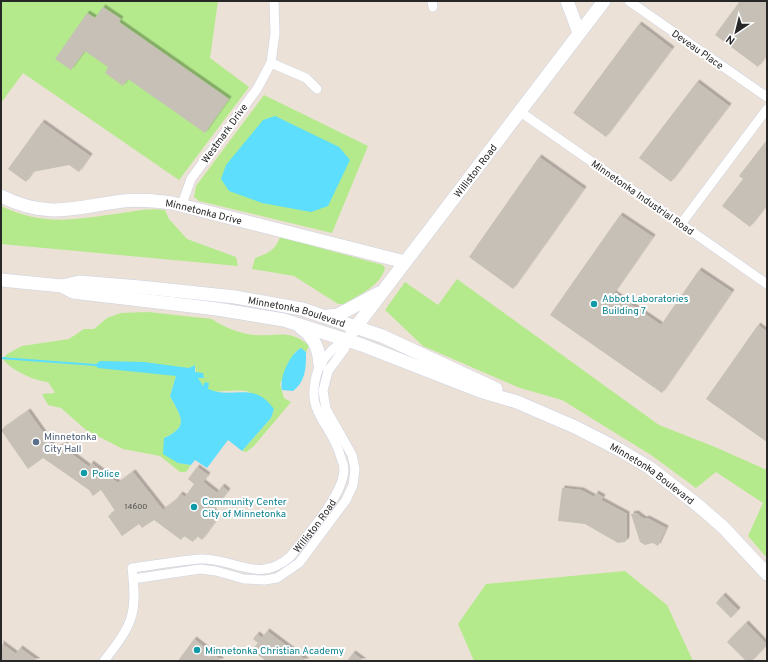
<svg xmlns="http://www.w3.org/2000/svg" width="768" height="662" viewBox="0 0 768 662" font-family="Overpass,sans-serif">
<defs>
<filter id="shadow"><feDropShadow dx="2.5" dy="-2.5" stdDeviation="0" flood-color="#0004"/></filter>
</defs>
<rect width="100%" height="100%" fill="#ece1d7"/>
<g fill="#b4ea8c">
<polygon points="1,1 218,1 210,58 249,87 179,180 23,73 1,103"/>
<polygon points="264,95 368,146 332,233 199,201 194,197 196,186"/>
<path d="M1 206C45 227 76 219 122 213 136 211 150 208 165 210L169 219 187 239 236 257 238 266 1 244Z"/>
<path d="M280 237 383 265 385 268C381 286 358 295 344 304H338L294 276 252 269 255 258C267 254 276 250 280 237Z"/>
<polygon points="457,279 659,425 715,447 767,470 767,558 748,536 763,503 716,472 696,488 651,455 562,400 520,388 423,346 385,310 405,282 438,305"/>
<path d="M148 312 212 319C223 327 239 333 253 335 274 337 291 328 309 346L306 352 301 348 295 352 280 384 284 398 291 402 254 446 246 452 242 451 271 418 274 409C267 405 252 392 245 391 221 388 199 403 195 365L176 376 170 396C181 417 190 426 164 438L178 463 191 465 186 472H180L160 456 123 449 86 430 61 408 48 405 42 394 55 393 48 382C35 381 10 370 3 359L7 354 22 346 69 339 84 329H94L107 318 121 313Z"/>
<polygon points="625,571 667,605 693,661 474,661 458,624 486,584"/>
</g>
<g fill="#5cdefc">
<polygon points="275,116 339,147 350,160 328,206 311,212 262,203 229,191 221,179 226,165 263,120"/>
<path d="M301 348 306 352C306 367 306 381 293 391L282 390C279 377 290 354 301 348Z"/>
<path d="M100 361 144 362 189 368 195 365V372L203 373 204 378H198L203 386 205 382 209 383 208 389C233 400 253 380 274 409L271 418 242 451 228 440 207 468 195 460 191 465 178 463 163 454 164 438C190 426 181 417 170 396L176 376 98 368 95 365Z"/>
</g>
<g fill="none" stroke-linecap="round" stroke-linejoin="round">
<polyline stroke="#5cdefc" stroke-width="2" points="1,358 95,365"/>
</g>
<g fill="#c6c0b6" filter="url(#shadow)">
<polygon points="740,1 767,1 767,55 758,67 715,35"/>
<polygon points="103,7 121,19 119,22 229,99 205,133 128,79 123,86 105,73 108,67 85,51 71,70 55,59 87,13 95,18"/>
<polygon points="639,24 672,49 606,137 573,113"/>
<polygon points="697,82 729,106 671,182 639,158"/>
<polygon points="42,122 90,156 79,172 69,165 33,172 26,182 8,169"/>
<polygon points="767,140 767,205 750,227 722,206 743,179 739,176"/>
<polygon points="539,157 584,189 513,289 469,257"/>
<polygon points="620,215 653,237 614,293 661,325 699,270 732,292 662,393 550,315"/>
<polygon points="758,325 767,332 767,442 706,399"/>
<polygon points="28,411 55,449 65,444 73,455 89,467 91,463 118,483 133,472 163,510 176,500 180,494 185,497 194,484 188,479 197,467 208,475 203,482 217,493 222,486 228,491 213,511 219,516 202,540 197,536 193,542 184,536 181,540 154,520 142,528 139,524 122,536 108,516 115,511 101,490 93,496 89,490 43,458 28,469 1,430"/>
<polygon points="562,488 581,490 594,497 596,493 603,497 601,500 627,514 627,539 625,542 618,543 585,524 558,521"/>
<polygon points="636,513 644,519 647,518 666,528 658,546 653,543 645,545 640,542 631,514"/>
<polygon points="723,595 738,610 731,618 716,603"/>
<polygon points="746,623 767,645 752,661 746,661 727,642"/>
<polygon points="267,631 307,661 266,661 252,650 258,643 253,639 257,634 262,638"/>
<polygon points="194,639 222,661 178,661"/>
<polygon points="1,643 16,654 20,648 38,661 1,661"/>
<polygon points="353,653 364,661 347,661"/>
</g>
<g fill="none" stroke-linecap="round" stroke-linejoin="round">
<g stroke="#ccd2e3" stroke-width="10">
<g id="street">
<polyline points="432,1 433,7"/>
<polyline points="629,1 767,97"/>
<polyline points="271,63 306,78 317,89"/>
<polyline points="519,111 767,284"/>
<polyline points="182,204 191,179 257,89 271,63 275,33 274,1"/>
<polyline points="681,224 767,109"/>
<polyline points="133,579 200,569 216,571 244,579 265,580 277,578 299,563 346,500 353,485 355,469 352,455 326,409 323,391 328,371 345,348 346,340"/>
<path id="s1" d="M104 661C132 625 138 615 132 568 154 565 177 561 199 559 234 557 257 585 290 557 306 536 343 496 344 470 344 466 343 462 341 458 332 422 303 414 318 370 323 358 334 346 346 340"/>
</g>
</g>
<g stroke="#ccd2e3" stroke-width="14">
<g id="secondary">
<polyline points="567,1 579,33"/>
<path id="s2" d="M1 196C49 220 75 207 123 201 140 199 156 201 172 203L405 262"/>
<path id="s3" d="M1 280 62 286 79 282 140 287 235 297 302 309 382 336 496 389"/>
<path id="s4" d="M62 286 73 292 81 293 217 309 284 320 362 345 480 391 517 402 575 427 620 450 650 468 700 507 723 527 767 574"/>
<polyline points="328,316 338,315 379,293"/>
<path d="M300 327C314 337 319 348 320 365"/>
<path id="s5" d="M352 332 604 1"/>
</g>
</g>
<use href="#street" stroke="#fff" stroke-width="9"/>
<use href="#secondary" stroke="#fff" stroke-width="13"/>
</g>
<g fill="#0f9aa8" stroke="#fff" stroke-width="1.5">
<circle cx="594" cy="304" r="4"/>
<circle cx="84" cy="473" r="4"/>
<circle cx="194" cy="507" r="4"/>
<circle cx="197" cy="650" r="4"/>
</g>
<circle fill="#5c6f8a" stroke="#fff" stroke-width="1.5" cx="36" cy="442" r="4"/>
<g text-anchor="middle" stroke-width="4" stroke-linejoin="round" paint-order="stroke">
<g font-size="8" fill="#4f4d4b">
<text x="136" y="509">14600</text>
</g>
<g font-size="10" fill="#272727" stroke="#fff">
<text transform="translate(698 49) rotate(35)" y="4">Deveau Place</text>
<text transform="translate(224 133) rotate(-54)" y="4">Westmark Drive</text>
<text dy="4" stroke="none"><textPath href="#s5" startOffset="203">Williston Road</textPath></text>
<text transform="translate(643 197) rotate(35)" y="4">Minnetonka Industrial Road</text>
<text dy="4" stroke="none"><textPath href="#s2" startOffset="207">Minnetonka Drive</textPath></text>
<text dy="4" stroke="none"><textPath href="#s3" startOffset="299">Minnetonka Boulevard</textPath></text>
<text dy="4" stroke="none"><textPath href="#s4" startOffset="626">Minnetonka Boulevard</textPath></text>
<text dy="4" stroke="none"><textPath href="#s1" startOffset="304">Williston Road</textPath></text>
</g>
<g font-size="10" fill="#0d838f" stroke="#fff" text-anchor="start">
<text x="602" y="302">Abbot Laboratories<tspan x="602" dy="12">Building 7</tspan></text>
<text x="92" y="477">Police</text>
<text x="202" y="505">Community Center<tspan x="202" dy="12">City of Minnetonka</tspan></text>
<text x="205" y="654">Minnetonka Christian Academy</text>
</g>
<g font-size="10" fill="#4e5e75" stroke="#fff" text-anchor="start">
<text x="44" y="440">Minnetonka<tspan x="44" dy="12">City Hall</tspan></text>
</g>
</g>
<rect width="768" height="662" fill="none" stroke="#272727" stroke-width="4"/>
<g transform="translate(736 32) rotate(215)" stroke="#ffffff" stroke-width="3" paint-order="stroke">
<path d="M0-3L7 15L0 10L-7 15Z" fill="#272727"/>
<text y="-6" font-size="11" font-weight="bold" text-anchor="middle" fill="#272727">N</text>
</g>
</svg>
